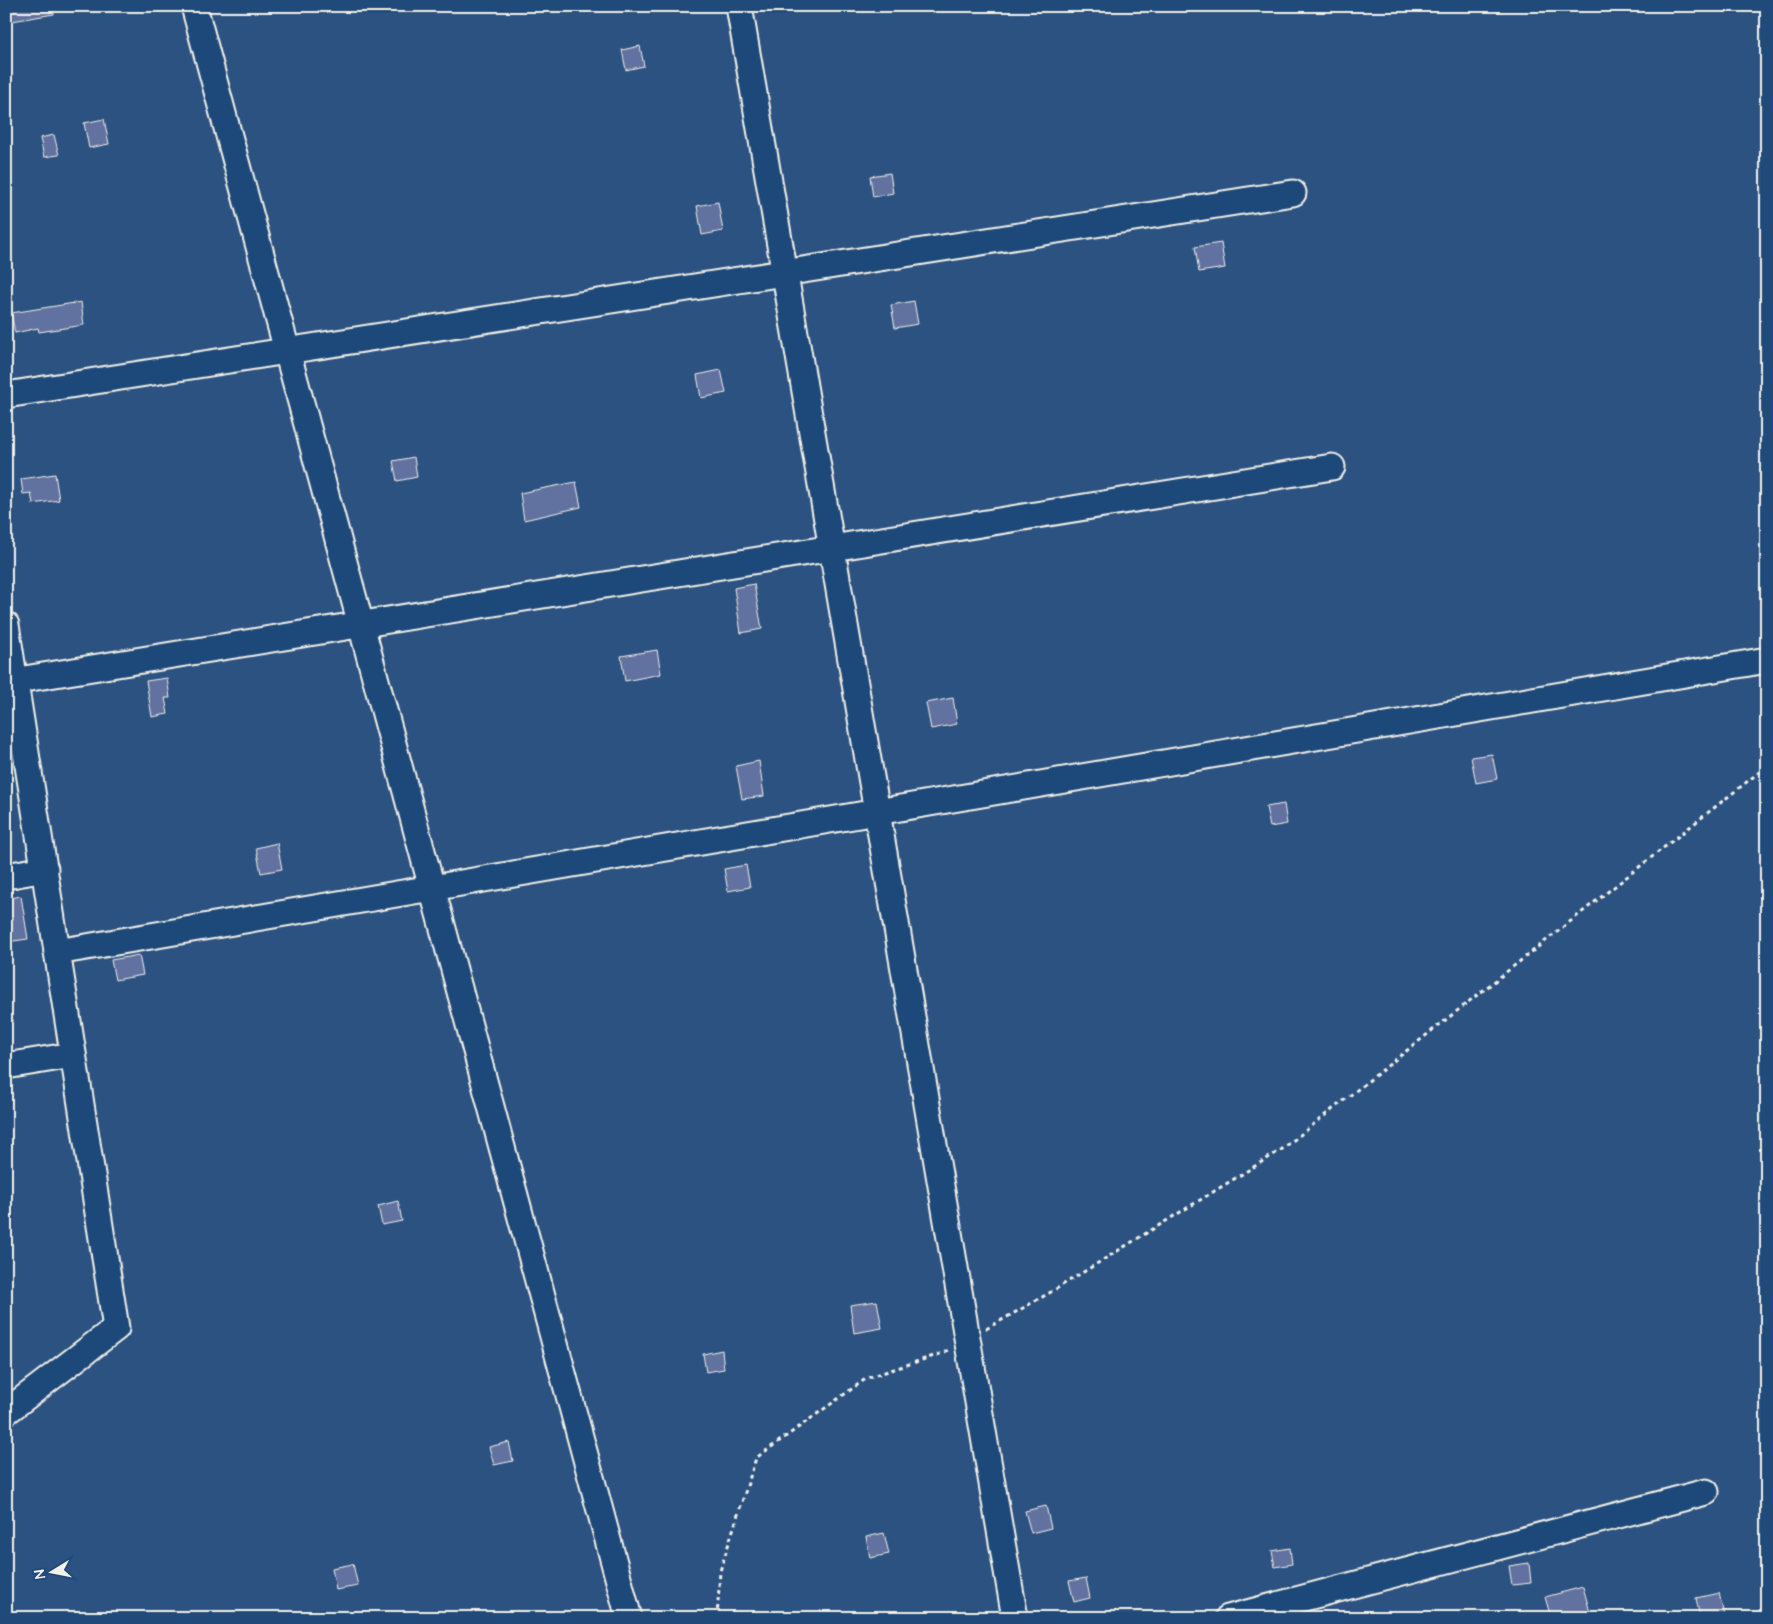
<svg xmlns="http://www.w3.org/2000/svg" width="1773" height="1624" viewBox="0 0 1773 1624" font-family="'Architects Daughter',sans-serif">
<rect width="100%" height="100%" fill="#2c5282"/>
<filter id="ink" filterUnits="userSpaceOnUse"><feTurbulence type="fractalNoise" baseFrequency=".02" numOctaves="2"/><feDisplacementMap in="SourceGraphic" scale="10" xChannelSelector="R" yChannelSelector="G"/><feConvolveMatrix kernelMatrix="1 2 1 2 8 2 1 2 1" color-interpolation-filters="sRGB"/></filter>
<g filter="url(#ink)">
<g fill="#6272a0" stroke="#f4f1e8">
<polygon points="6,6 54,6 54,14 6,22"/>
<polygon points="640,46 644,66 626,70 622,50"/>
<polygon points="104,119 109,144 89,148 84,123"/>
<polygon points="54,135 59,155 44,157 40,138"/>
<polygon points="890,173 893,193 873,197 870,176"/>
<polygon points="718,202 723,231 702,235 697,206"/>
<polygon points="1221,243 1225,268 1199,272 1195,247"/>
<polygon points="914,301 918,324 895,328 891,305"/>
<polygon points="81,302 84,325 39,332 38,328 15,333 11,313"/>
<polygon points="721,370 726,393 701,398 697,375"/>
<polygon points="414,457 417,477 397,481 393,461"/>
<polygon points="55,474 59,500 33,504 31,493 23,494 21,479"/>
<polygon points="576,482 581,507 524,520 520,493"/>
<polygon points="754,584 762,629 741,633 734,588"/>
<polygon points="657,650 661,674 625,681 621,656"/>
<polygon points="167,678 170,698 165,698 168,714 152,717 146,681"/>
<polygon points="953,698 957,724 931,729 926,703"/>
<polygon points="1492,754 1497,779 1476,783 1471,757"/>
<polygon points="759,761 764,796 742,799 736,766"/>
<polygon points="1284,804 1287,824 1270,827 1266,807"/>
<polygon points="277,843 282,869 261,873 256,848"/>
<polygon points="746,865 750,887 728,891 724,869"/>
<polygon points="21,896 28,939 6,942 6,899"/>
<polygon points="139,955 143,975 115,980 111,960"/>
<polygon points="398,1201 402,1221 382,1225 378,1206"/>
<polygon points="877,1301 882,1328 854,1333 850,1305"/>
<polygon points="722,1350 724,1369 706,1372 703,1354"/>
<polygon points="509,1442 513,1461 494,1465 489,1447"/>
<polygon points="1046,1506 1051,1528 1031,1533 1025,1511"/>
<polygon points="884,1533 889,1554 870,1558 866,1537"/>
<polygon points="1290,1548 1292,1564 1275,1567 1272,1551"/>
<polygon points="1529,1563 1531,1583 1512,1585 1509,1566"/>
<polygon points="353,1564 358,1586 336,1590 332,1568"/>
<polygon points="1086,1578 1090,1598 1074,1602 1069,1581"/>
<polygon points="1583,1587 1590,1612 1569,1618 1551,1618 1545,1597"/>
<polygon points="1719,1593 1724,1615 1700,1618 1696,1598"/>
</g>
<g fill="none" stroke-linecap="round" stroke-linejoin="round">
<g stroke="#f4f1e8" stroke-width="29">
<g id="minor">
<polyline points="194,6 629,1618"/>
<polyline points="739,6 1015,1618"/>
<polyline points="6,395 1293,193"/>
<polyline points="6,625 116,1328 6,1412"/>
<polyline points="6,682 1332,467"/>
<polyline points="6,876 45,869"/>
<polyline points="57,952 1767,660"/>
<polyline points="6,1066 73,1055"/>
<polyline points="1228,1618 1706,1492"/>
</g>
</g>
<g stroke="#f4f1e8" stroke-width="3" stroke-dasharray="4 4" stroke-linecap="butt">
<polyline points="986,1329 1051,1292 1281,1150 1767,766"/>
<polyline points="717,1618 720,1571 756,1458 867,1378 943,1353 950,1349"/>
</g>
<use href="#minor" stroke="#1f4a7a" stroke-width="25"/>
</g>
</g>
<rect width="1773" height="1624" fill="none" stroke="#1f4a7a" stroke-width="25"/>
<rect x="12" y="12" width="1748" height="1599" fill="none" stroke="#f4f1e8" stroke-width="2" filter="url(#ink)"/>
<g transform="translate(52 1572) rotate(260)" stroke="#1f4a7a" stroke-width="4" paint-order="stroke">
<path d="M0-4L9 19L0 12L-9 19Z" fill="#f4f1e8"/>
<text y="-8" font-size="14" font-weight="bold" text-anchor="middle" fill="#f4f1e8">N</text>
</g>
</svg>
